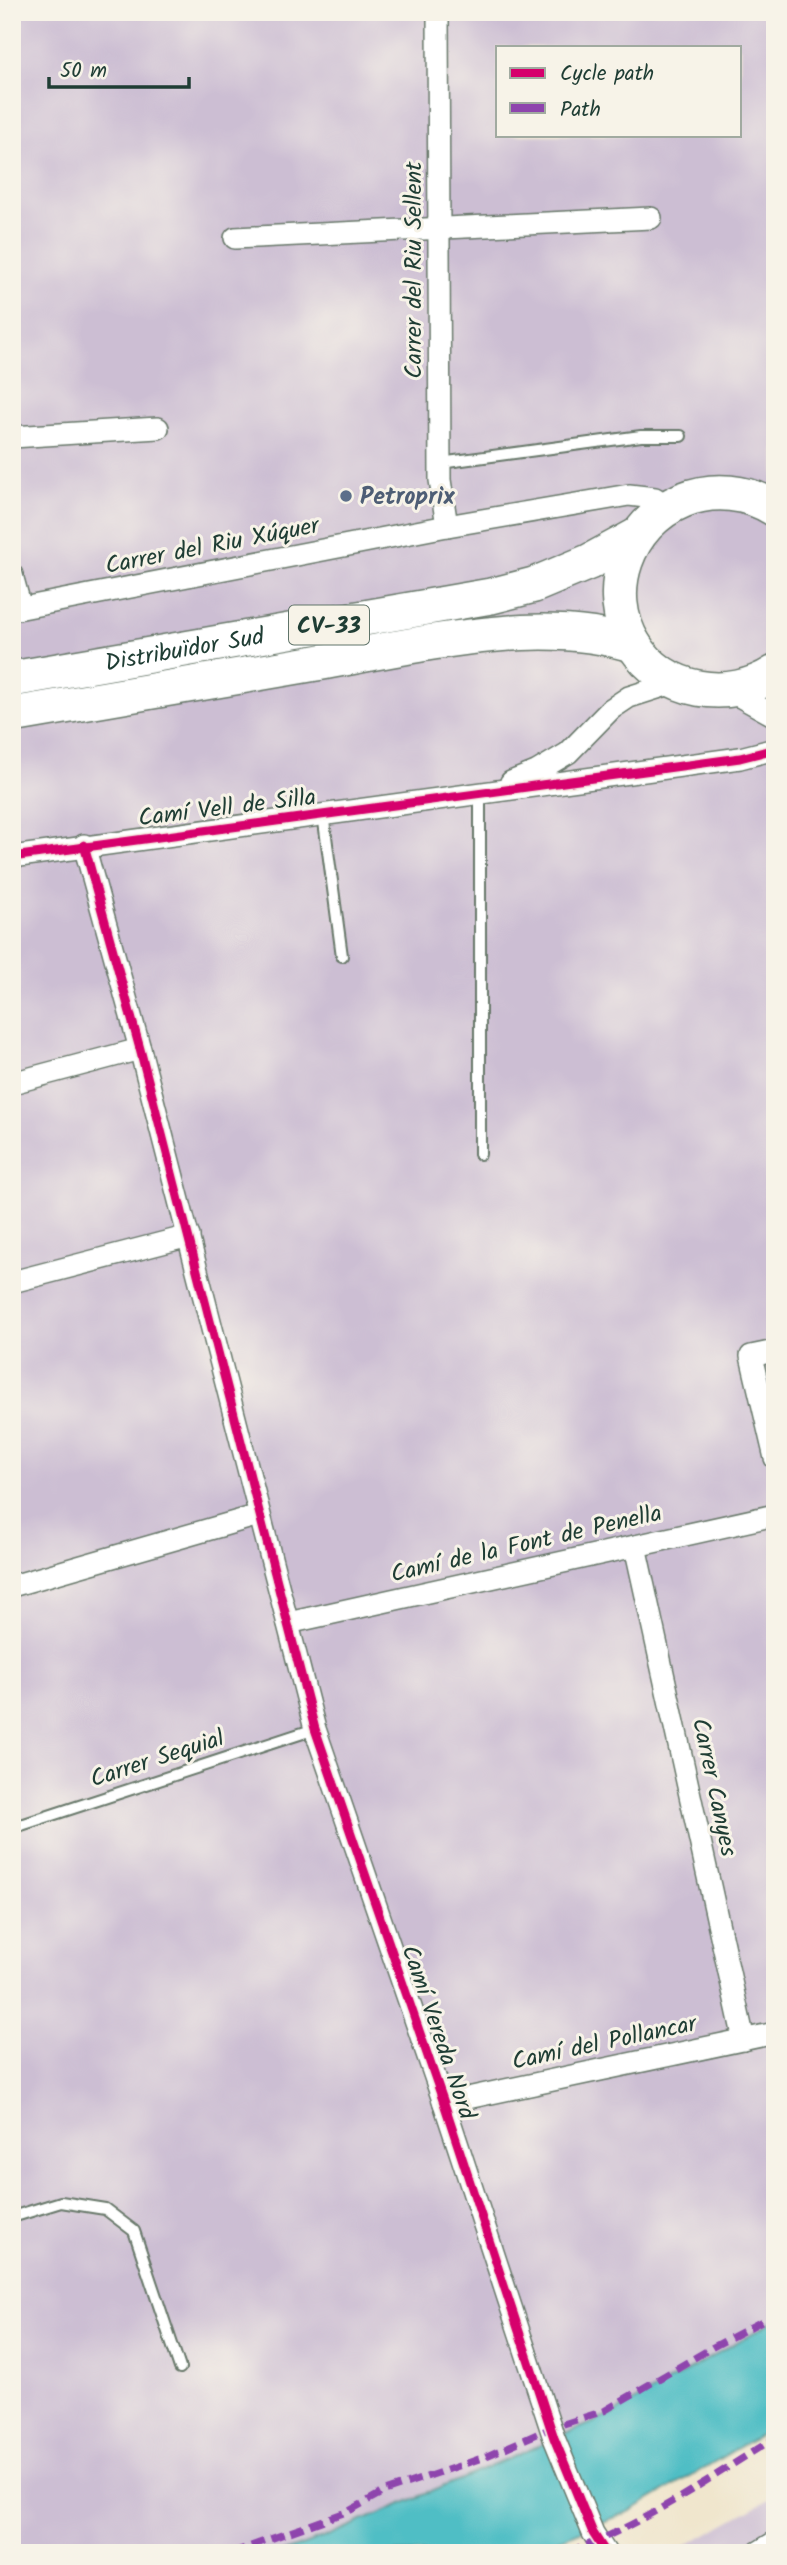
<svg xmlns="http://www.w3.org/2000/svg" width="787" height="2565" viewBox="0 0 787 2565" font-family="Kalam,sans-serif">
<rect width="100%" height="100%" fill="#f7f3e8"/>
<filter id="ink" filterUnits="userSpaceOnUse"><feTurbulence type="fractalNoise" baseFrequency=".0143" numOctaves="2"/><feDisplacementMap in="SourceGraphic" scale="14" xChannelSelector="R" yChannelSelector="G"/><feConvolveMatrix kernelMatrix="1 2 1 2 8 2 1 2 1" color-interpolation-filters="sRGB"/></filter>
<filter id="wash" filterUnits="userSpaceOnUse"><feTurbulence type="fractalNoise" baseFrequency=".00686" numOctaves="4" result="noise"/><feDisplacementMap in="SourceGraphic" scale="28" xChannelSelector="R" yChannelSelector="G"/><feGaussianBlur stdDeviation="1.57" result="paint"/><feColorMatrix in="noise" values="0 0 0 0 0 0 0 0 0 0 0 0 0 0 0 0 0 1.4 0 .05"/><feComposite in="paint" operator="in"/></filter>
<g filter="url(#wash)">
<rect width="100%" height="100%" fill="#f0e6cd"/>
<g fill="#ccbed3" fill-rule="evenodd">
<path d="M12 12H775V2320L613 2414 325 2537 282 2553H12ZM498 47H740V135H498Z"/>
<polygon points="775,2496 775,2553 672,2553"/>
</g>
<polygon fill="#50bec5" stroke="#387e7c" stroke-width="2" points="775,2320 775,2426 631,2511 524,2553 282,2553 325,2537 613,2414"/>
</g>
<g filter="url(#ink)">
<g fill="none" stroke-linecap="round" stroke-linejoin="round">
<g stroke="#68786a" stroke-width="14">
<g id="service">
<polyline points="440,463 641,436 681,436"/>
<polyline points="480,794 480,1154"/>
<polyline points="323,814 342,956"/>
<polyline points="12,1828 315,1729"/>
<polyline points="12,2217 61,2202 105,2209 134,2231 180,2368"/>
</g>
</g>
<g stroke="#68786a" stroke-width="24">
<g id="minor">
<polyline points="438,12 440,480 447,526"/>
<polyline points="235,238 651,218"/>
<polyline points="12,437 158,428"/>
<polyline points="12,575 21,608"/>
<polyline points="12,610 447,526 629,495 655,498 667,506"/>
<polyline points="730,691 775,716"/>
<polyline points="511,782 536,772 568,753 611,709 629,697 676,682"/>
<polyline points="84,845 140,1049 315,1729 444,2103 554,2438 593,2533 606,2553"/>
<polyline points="12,857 740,758 775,749"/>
<polyline points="12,1083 140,1049"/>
<polyline points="12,1282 189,1236"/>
<polyline points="775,1351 751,1356 775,1458"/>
<polyline points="635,1546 744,2040"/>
<polyline points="12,1586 259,1515"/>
<polyline points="288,1623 775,1515"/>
<polyline points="444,2103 775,2033"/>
<polyline points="757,2553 775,2542"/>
</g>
</g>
<g stroke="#68786a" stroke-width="38">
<g id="trunk">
<path d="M775 509C748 491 713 488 683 500 627 523 601 592 634 645 665 693 729 703 775 673"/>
<path id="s1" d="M12 679 491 596 534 585 589 562 635 537"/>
<path d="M12 715C111 698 211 681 310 664 407 648 539 613 634 645"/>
</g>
</g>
<use href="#service" stroke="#fff" stroke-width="10"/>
<use href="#minor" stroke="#fff" stroke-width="21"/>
<use href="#trunk" stroke="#fff" stroke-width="35"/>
<g stroke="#8e44ad" stroke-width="7" stroke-dasharray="14 7" stroke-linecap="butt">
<polyline points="231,2553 349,2511 385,2491 482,2458 551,2428 604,2411 713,2347 775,2314"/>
<path d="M567 2553C641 2526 708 2479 775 2438"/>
</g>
<g stroke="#f7f3e8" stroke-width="13">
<g id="cycleway">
<polyline points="84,845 140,1049 315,1729 444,2103 554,2438 593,2533 606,2553"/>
<polyline points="12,857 740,758 775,749"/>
</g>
</g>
<use href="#cycleway" stroke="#d6006c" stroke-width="9"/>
</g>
</g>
<circle fill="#5c6f8a" stroke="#f7f3e8" stroke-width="2.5" cx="346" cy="496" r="7"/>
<g text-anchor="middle" stroke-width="6" stroke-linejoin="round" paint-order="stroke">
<rect fill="#f7f3e8" stroke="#60746a" stroke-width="2" x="289" y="605.5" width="80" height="39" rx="5"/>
<g font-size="23" font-weight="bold" fill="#1f3d34">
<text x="329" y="633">CV-33</text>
</g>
<g font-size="24" fill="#1f3d34" stroke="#f7f3e8">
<text transform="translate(413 270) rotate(-90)" y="8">Carrer del Riu Sellent</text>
<text transform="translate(212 545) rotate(-11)" y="8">Carrer del Riu Xúquer</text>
<text dy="8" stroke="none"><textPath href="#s1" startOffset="175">Distribuïdor Sud</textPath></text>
<text transform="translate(227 807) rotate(-7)" y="8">Camí Vell de Silla</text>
<text transform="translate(526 1543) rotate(-13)" y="8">Camí de la Font de Penella</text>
<text transform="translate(157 1758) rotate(-18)" y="8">Carrer Sequial</text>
<text transform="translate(715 1787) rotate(78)" y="8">Carrer Canyes</text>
<text transform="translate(439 2032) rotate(71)" y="8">Camí Vereda Nord</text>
<text transform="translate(604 2042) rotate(-12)" y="8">Camí del Pollancar</text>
</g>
<g font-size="24" font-weight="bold" fill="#4e5e75" stroke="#f7f3e8" text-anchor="start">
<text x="360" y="504">Petroprix</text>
</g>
</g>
<rect width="787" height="2565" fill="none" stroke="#f7f3e8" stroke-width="42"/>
<rect x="496" y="46" width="245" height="91" fill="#f7f3e8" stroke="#a1aaa0" stroke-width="2"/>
<rect x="510" y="68" width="35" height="10" fill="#d6006c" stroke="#a1aaa0" stroke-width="2"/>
<text x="560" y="80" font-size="21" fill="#1f3d34">Cycle path</text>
<rect x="510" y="103" width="35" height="10" fill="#8e44ad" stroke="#a1aaa0" stroke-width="2"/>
<text x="560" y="116" font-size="21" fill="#1f3d34">Path</text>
<path d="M49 77v10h140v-10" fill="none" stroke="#1f3d34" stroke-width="3.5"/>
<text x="60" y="77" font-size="21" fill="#1f3d34" stroke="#f7f3e8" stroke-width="5" paint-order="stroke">50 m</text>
</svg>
